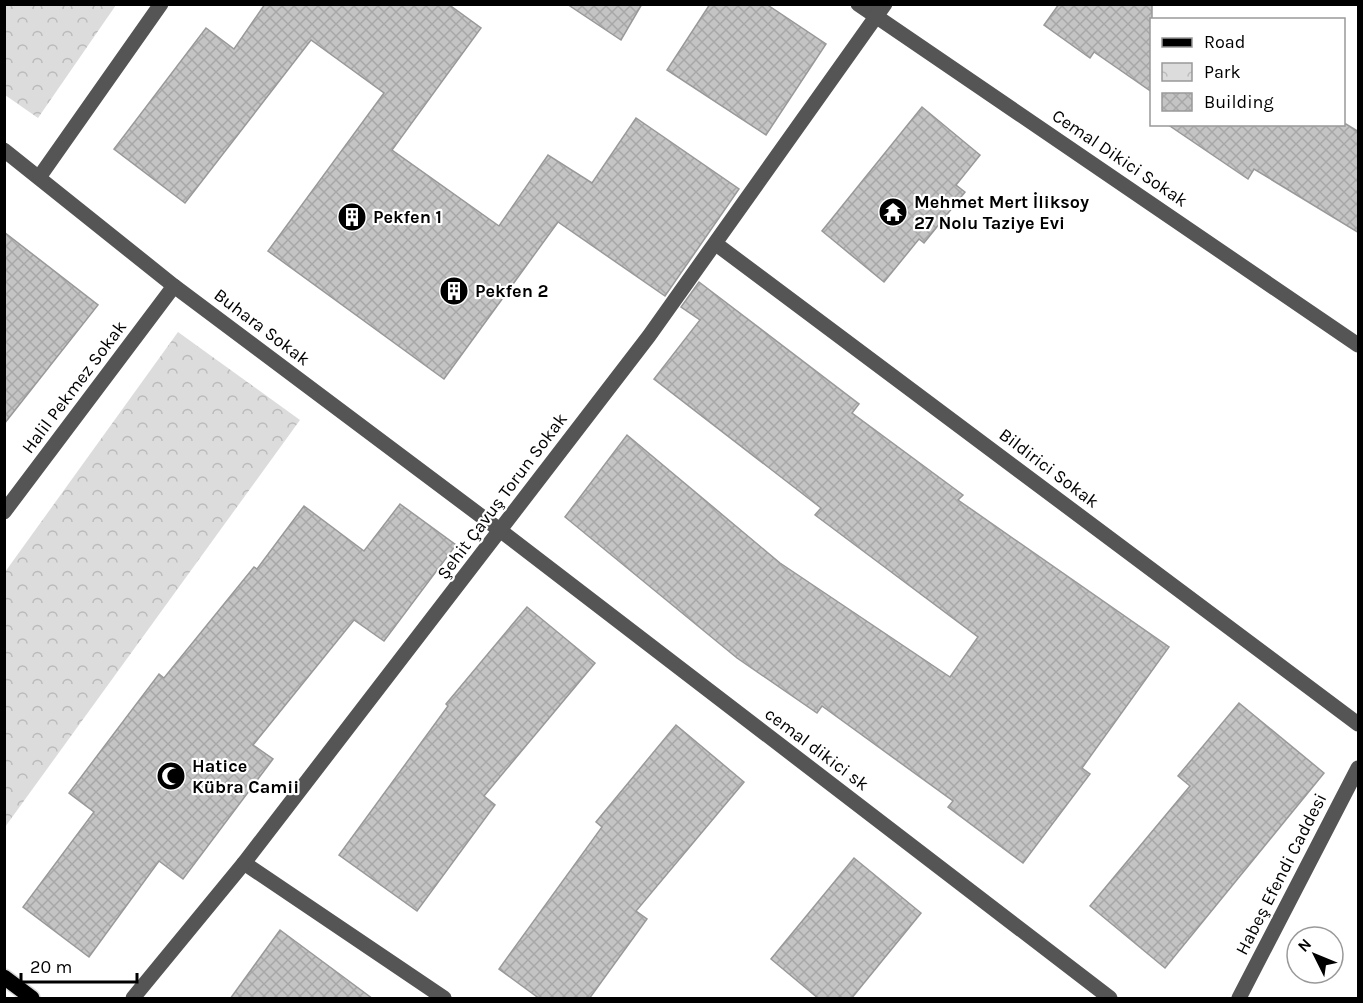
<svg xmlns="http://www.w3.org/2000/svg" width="1363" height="1003" viewBox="0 0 1363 1003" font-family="Karla,sans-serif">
<defs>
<pattern id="park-crowns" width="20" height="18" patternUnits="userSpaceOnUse" patternTransform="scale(1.5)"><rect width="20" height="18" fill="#dcdcdc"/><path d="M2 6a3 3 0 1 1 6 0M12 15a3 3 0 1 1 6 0" fill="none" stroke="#bbb"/></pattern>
<pattern id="building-cross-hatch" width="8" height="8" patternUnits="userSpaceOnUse" patternTransform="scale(1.5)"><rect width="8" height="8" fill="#c4c4c4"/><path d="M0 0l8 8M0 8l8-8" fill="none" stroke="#a7a7a7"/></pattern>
</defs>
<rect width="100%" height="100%" fill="#fff"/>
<g fill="url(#park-crowns)">
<polygon points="5,4 116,5 38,118 5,95"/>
<polygon points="178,332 300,420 5,827 5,572"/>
</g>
<g fill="url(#building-cross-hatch)" stroke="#999" stroke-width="1.5">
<polygon points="265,4 448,4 481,28 392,150 499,226 548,155 592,183 636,118 739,189 665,296 558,222 444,379 268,251 384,93 311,40 185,203 114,149 206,28 234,49"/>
<polygon points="567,4 642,4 621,40"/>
<polygon points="710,4 766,4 826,44 766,135 667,70"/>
<polygon points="1059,4 1152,4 1152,92 1094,52 1090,58 1044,25"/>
<polygon points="922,107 980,155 956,185 965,192 924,243 919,239 884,282 822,231"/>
<polygon points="1167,124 1346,124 1359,132 1359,233 1254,169 1248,179"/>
<polygon points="4,232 98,305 4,424"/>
<polygon points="699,282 859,404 852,413 963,495 958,500 1169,647 1082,768 1090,774 1023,863 948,807 953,801 822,706 817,713 737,658 565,517 627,435 780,563 950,677 978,637 815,515 821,508 654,379 700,320 681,307"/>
<polygon points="400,504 456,545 384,641 354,620 253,745 273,759 183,879 159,861 89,957 23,907 94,812 69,793 159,674 164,678 254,567 257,569 304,506 364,551"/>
<polygon points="527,607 595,663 484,796 495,805 417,911 339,855 448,706 446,704"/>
<polygon points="1239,703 1324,773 1165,968 1090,906 1190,786 1178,776"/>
<polygon points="676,725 744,782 636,911 647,919 589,999 540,999 499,969 602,827 596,822"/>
<polygon points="854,858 921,913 851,999 819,999 771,959"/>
<polygon points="280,930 373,999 230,999"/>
</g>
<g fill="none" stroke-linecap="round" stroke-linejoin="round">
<g stroke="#dbdbdb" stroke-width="18">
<polyline id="major" points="4,977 32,998"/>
</g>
<g stroke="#555" stroke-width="15">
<polyline points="858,4 1358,345"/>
<polyline points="4,150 174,286 501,531 1110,998"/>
<polyline points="40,176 161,4"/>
<polyline points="716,244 1358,724"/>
<polyline points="4,512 174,286"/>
<polyline points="244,863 444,998"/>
<polyline points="133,998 244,863 649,336 885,4"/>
<polyline points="1239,998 1358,768"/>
</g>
<use href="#major" stroke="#000" stroke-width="15"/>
</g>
<defs>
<g id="temple-disc" transform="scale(1.5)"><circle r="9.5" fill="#000" stroke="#fff"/><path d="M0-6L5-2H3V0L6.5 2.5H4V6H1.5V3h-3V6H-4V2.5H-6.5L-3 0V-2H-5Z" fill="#fff"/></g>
<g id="building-disc" transform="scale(1.5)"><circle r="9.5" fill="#000" stroke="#fff"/><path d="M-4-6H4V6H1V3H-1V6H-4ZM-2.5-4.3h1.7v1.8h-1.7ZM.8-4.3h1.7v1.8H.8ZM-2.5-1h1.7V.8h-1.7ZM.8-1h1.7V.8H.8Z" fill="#fff"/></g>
<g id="mosque-disc" transform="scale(1.5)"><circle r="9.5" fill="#000" stroke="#fff"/><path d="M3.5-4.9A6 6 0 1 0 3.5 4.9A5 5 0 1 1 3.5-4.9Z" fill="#fff"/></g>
</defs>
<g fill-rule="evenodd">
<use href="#temple-disc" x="893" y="212"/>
<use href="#building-disc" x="352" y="217"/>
<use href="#building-disc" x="454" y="291"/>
<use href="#mosque-disc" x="171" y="776"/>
</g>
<g text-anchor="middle" stroke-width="4.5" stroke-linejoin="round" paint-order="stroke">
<g font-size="18" fill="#000" stroke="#fff">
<text transform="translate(1120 158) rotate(34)" y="6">Cemal Dikici Sokak</text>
<text transform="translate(262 327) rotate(37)" y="6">Buhara Sokak</text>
<text transform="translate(74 387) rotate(-53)" y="6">Halil Pekmez Sokak</text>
<text transform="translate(1049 468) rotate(37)" y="6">Bildirici Sokak</text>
<text transform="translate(502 496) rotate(-53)" y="6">Şehit Çavuş Torun Sokak</text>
<text transform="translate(817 749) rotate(37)" y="6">cemal dikici sk</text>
<text transform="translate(1281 874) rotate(-63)" y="6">Habeş Efendi Caddesi</text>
</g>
<g font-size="18" font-weight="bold" fill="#000" stroke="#fff" text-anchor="start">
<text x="914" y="208">Mehmet Mert İliksoy<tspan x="914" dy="21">27 Nolu Taziye Evi</tspan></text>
<text x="373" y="223">Pekfen 1</text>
<text x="475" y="297">Pekfen 2</text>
<text x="192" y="772">Hatice<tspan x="192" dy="21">Kübra Camii</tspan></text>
</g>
</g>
<rect width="1363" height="1003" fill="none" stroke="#000000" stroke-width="12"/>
<rect x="1150" y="18" width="195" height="108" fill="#ffffff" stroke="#999999" stroke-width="1.5"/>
<rect x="1162" y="38" width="30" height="9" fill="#000000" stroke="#999999" stroke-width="1.5"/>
<text x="1204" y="48" font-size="18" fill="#000000">Road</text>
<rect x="1162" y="63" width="30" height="18" fill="url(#park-crowns)" stroke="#999999" stroke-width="1.5"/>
<text x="1204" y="78" font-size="18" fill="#000000">Park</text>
<rect x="1162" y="93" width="30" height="18" fill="url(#building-cross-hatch)" stroke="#999999" stroke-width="1.5"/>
<text x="1204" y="108" font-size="18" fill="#000000">Building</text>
<g transform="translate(1315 955) rotate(313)"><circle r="28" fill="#ffffff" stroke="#999999" stroke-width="1.5"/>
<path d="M0-4.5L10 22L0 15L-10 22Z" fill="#000000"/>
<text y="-9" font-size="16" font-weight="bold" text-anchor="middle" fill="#000000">N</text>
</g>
<path d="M21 973v9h116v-9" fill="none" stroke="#000000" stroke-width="3"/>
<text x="30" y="973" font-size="18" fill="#000000" stroke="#ffffff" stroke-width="4.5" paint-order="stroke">20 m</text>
</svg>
